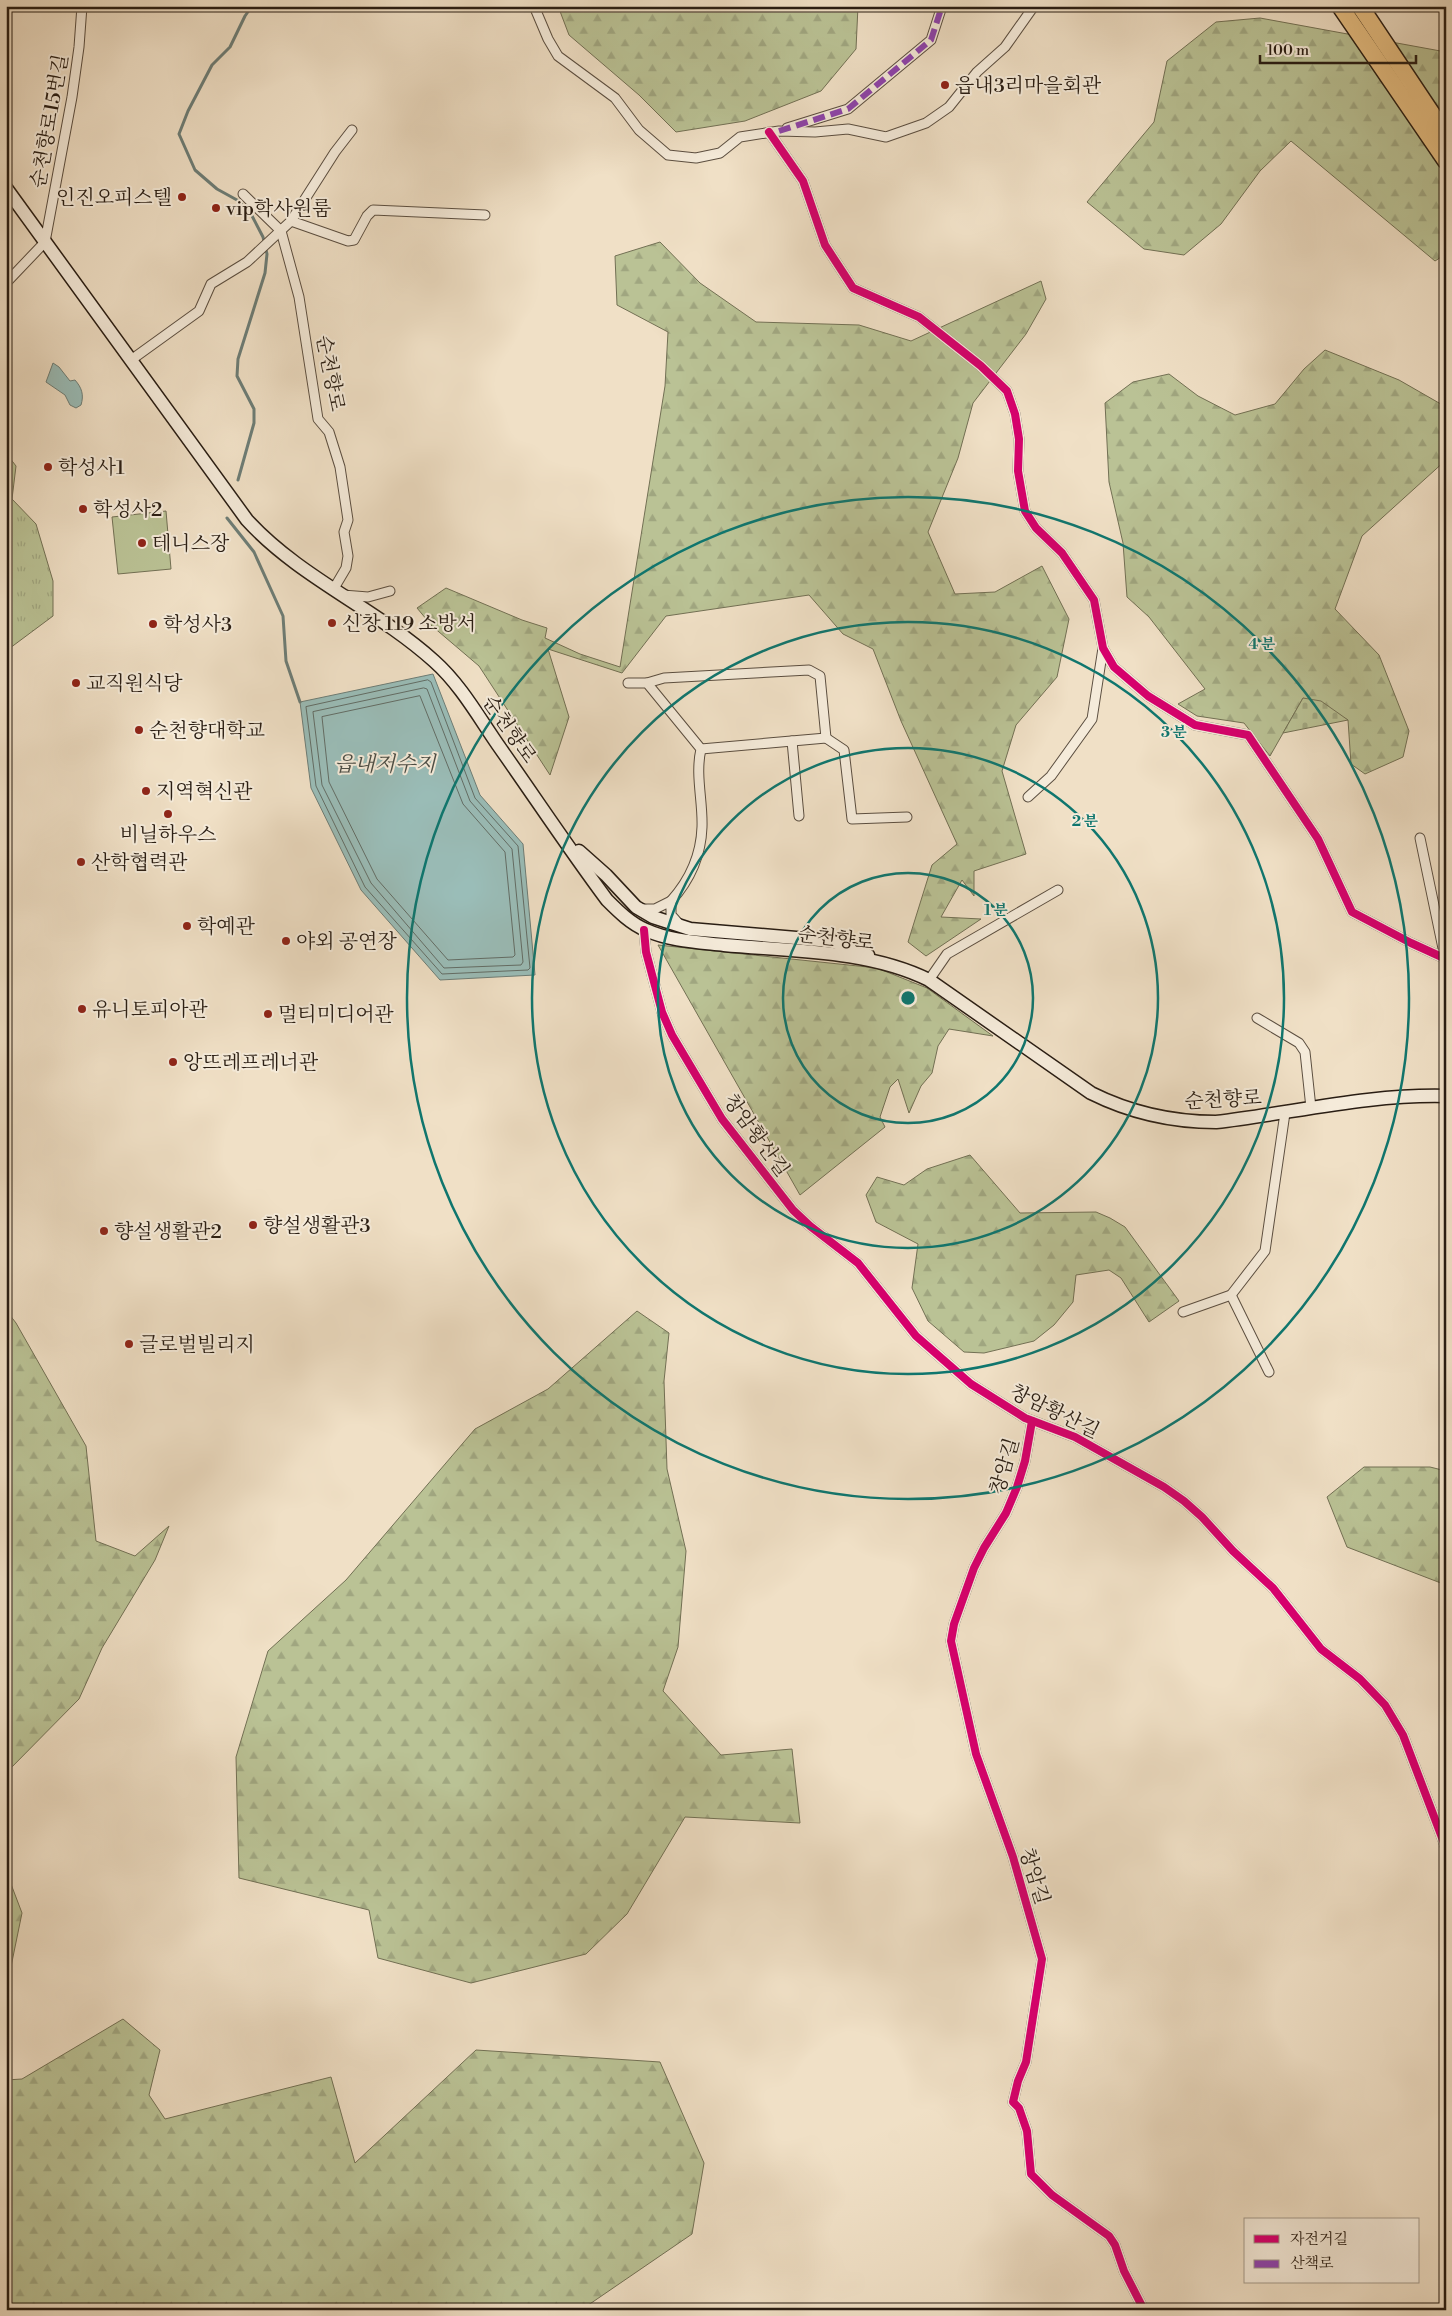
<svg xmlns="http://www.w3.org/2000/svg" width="1452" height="2316" viewBox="0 0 1452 2316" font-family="'Libre Bodoni','Noto Serif KR',serif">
<defs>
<pattern id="grass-tufts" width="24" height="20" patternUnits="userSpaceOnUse" patternTransform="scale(1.25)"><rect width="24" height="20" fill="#bac295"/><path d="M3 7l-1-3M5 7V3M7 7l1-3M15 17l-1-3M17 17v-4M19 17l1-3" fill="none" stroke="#a0a680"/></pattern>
<pattern id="forest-firs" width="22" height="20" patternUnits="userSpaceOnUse" patternTransform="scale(1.25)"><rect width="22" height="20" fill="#bac295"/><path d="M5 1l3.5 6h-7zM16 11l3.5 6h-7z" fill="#a0a680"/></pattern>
<pattern id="cemetery-stones" width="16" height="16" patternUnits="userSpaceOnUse" patternTransform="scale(1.25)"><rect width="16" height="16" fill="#bac295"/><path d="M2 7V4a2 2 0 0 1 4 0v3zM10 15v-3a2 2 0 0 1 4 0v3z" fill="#a0a680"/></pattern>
</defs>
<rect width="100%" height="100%" fill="#f0e0c6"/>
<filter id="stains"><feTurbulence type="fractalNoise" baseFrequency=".004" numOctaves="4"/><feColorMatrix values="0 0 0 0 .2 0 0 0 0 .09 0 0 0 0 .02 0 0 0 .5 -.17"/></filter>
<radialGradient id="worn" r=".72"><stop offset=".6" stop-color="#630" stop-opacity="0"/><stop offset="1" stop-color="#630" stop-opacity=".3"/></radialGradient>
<polygon fill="url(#grass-tufts)" stroke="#727054" points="6,453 16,466 12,499 36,524 53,581 53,616 6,651"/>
<g fill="url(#forest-firs)" stroke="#727054">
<polygon points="558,6 858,6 856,49 821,91 745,121 676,132 639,95 569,35"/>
<polygon points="1260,18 1446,52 1446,254 1435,261 1291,141 1260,171 1221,224 1184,255 1144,249 1087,202 1154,122 1167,61 1216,22"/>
<polygon points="660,242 700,283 756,322 859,325 911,341 1041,281 1046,299 1026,334 973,403 958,458 928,532 955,594 995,592 1042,566 1069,619 1057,677 1016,725 1002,771 1026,854 974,871 974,896 962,880 941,917 981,919 926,956 908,942 932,865 957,844 901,721 873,649 843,634 809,595 666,616 622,673 548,649 569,717 550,775 479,666 432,626 417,608 446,588 522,620 547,628 545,638 580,654 620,667 665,386 668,332 617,305 615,256"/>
<polygon points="1325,350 1399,380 1446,407 1446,460 1362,536 1335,609 1379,655 1409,731 1403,757 1365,774 1351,764 1348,720 1303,698 1270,756 1244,723 1197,716 1178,704 1205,689 1149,617 1127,597 1123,543 1109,482 1105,403 1133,382 1169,374 1198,396 1235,415 1275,404 1304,369"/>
<polygon points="658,945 877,968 927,988 993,1036 949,1029 938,1046 932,1073 921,1086 909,1113 898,1079 890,1087 880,1117 885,1127 800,1195"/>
<polygon points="970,1155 1020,1213 1096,1212 1110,1218 1125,1227 1179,1301 1149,1322 1121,1278 1109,1270 1076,1275 1073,1302 1054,1325 1034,1341 984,1353 964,1352 928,1321 912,1288 918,1244 876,1222 866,1195 877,1177 904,1185 927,1169"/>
<polygon points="6,1310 16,1323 86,1446 96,1541 135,1556 169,1526 155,1560 102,1648 79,1699 6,1773"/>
<polygon points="637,1311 669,1333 664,1381 667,1469 686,1551 678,1647 663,1691 721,1755 792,1749 800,1823 685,1817 627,1914 586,1954 471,1983 378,1958 369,1910 239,1878 236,1757 268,1651 346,1580 475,1429 548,1389"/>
<polygon points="1364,1467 1430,1467 1446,1471 1446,1585 1347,1547 1327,1497"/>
<polygon points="6,1871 22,1913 6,1991"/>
<polygon points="123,2019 160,2050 149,2095 165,2119 331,2077 355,2163 476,2050 660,2062 704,2163 692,2234 581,2310 6,2310 6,2080 22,2079"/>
</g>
<polygon fill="url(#cemetery-stones)" stroke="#727054" points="1303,698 1321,701 1348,720 1283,733"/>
<polygon fill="#bac295" stroke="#727054" points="166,511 171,569 118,574 112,517"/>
<g fill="#9abdb8" stroke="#6d7d76">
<path d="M53 363 59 367 70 381 75 380C82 388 84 395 81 405L76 408 70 405 65 395 46 382Z"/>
<polygon points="433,674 480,795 523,844 535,975 440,980 361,890 311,788 300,702"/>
</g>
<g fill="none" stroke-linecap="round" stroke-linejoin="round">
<g stroke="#626d66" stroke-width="1">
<polygon points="428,680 431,682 475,798 518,846 530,968 528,970 442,974 365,887 316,786 306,707"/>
<polygon points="424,688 427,689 470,801 512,849 523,962 521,965 444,968 371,883 322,785 313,712"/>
<polygon points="420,696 463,804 505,852 515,955 513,957 448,960 377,879 329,782 322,717"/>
</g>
<g stroke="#6d7d76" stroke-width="3">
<polyline points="238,480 254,423 254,409 237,376 238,359 265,273 267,254 263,237 250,212 237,200 217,189 195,170 179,134 188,111 212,65 230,47 245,16 252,6"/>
<polyline points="227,518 254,552 283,616 286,661 300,702"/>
</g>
<g stroke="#5b4e40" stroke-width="11">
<g id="street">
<polyline points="534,6 548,39 558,56 615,98 639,130 668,155 696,158 720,153 740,137 779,131 815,132 848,129 886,137 926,123 949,107 977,72 1005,47 1034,6"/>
<polyline points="787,128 848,109 931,40 942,6"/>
<polyline points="769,132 803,181 825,245 853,288 919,317 981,366 1007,391 1015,414 1019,439 1018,471 1025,511 1036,528 1062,553 1094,600 1103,648 1114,667 1148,696 1195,725 1248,735 1318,839 1352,912 1411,943 1446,959"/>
<polyline points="243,194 281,231 299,297 318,419 329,432 340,467 348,520 344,532 348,556 346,568 333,590"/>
<polyline points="291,221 348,241 354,240 367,216 373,210 485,215"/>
<polyline points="6,283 45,242 72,97 79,47 82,6"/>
<polyline points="131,360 199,311 211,284 247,262 291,221 335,152 352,130"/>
<polyline points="343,595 368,597 390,591"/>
<path d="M628 683H647L701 749C695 775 703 801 702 827 701 856 689 881 671 901"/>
<polyline points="647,683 664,678 809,670 820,676 826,738 701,749"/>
<polyline points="826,738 844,750 852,819 907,817"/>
<polyline points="792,741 799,816"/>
<polyline points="1028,797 1051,776 1092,719 1103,648"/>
<polyline points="1420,838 1445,958"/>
<polyline points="641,909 655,909 671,901 671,915 679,924"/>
<polyline points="644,930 646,952 662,1012 672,1035 722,1119 793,1210 810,1226 858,1263 916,1336 971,1384 1025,1418 1075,1437 1164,1487 1184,1501 1202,1517 1233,1551 1273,1588 1321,1649 1360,1679 1385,1705 1403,1735 1446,1848"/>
<polyline points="929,980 947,954 1058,890"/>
<polyline points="1257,1018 1299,1043 1305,1052 1311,1108"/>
<polyline points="1231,1295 1269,1372"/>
<polyline points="1183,1312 1231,1295 1265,1251 1285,1113"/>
<polyline points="1032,1421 1025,1461 1017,1487 1006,1513 984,1548 974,1568 954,1624 951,1641 976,1754 1013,1857 1042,1959 1026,2062 1018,2081 1013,2102 1019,2108 1027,2131 1031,2174 1052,2195 1109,2236 1115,2245 1124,2271 1144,2310"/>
</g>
</g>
<g stroke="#291d13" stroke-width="15">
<g id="secondary">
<path d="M6 188 247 520C300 578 375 608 434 661 460 684 478 716 498 745 534 796 569 849 607 900 618 911 631 924 646 930 670 941 697 942 724 945 791 951 869 950 929 980L1091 1093C1131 1113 1171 1122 1216 1122 1293 1113 1368 1094 1446 1096"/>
<polyline points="579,851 606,875 636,907 653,917 690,929 831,941 868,955"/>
</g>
</g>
<g stroke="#291d13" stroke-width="19">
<g id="highway">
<polyline points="1340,6 1446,161"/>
<polyline points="1360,6 1446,135"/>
</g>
</g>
<use href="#street" stroke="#f5ebda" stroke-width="9"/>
<use href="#secondary" stroke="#f5ebda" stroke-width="12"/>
<use href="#highway" stroke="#e8c083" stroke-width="16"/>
<polyline stroke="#8e44ad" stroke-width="6" stroke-dasharray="12 6" stroke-linecap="butt" points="779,131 848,109 931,40 942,6"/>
<g stroke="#f5ebda" stroke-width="11">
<g id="cycleway">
<polyline points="769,132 803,181 825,245 853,288 919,317 981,366 1007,391 1015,414 1019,439 1018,471 1025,511 1036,528 1062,553 1094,600 1103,648 1114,667 1148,696 1195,725 1248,735 1318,839 1352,912 1411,943 1446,959"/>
<polyline points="644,930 646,952 662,1012 672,1035 722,1119 793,1210 810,1226 858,1263 916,1336 971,1384 1025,1418 1075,1437 1164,1487 1184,1501 1202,1517 1233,1551 1273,1588 1321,1649 1360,1679 1385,1705 1403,1735 1446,1848"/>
<polyline points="1032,1421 1025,1461 1017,1487 1006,1513 984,1548 974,1568 954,1624 951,1641 976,1754 1013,1857 1042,1959 1026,2062 1018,2081 1013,2102 1019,2108 1027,2131 1031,2174 1052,2195 1109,2236 1115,2245 1124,2271 1144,2310"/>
</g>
</g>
<use href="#cycleway" stroke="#d6006c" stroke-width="8"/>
</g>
<g fill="none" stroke="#0f766e" stroke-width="2.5">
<circle cx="908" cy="998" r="125"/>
<circle cx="908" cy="998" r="250"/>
<circle cx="908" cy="998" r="376"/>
<circle cx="908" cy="998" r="501"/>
</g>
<g fill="#8f2418" stroke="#f5ebda" stroke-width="2">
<circle cx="945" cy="85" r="5"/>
<circle cx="182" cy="197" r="5"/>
<circle cx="216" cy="208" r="5"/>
<circle cx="48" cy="467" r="5"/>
<circle cx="83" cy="509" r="5"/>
<circle cx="142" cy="543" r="5"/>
<circle cx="332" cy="623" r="5"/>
<circle cx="153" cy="624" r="5"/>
<circle cx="76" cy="683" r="5"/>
<circle cx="139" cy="730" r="5"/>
<circle cx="146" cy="791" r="5"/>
<circle cx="168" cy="814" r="5"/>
<circle cx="81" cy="862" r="5"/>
<circle cx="187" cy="926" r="5"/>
<circle cx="286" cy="941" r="5"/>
<circle cx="82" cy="1009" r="5"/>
<circle cx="268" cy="1014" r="5"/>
<circle cx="173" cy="1062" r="5"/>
<circle cx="253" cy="1225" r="5"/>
<circle cx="104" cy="1231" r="5"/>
<circle cx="129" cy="1344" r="5"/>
</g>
<g text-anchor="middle" stroke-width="4" stroke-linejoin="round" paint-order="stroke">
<g font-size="20" fill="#291d13" stroke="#f5ebda" text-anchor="start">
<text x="955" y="92">읍내3리마을회관</text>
<text x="172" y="204" text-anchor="end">인진오피스텔</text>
<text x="226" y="215">vip학사원룸</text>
<text x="58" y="474">학성사1</text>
<text x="93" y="516">학성사2</text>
<text x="152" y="550">테니스장</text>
<text x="342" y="630">신창 119 소방서</text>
<text x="163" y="631">학성사3</text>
<text x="86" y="690">교직원식당</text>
<text x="149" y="737">순천향대학교</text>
<text x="156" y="798">지역혁신관</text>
<text x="168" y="841" text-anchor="middle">비닐하우스</text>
<text x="91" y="869">산학협력관</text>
<text x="197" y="933">학예관</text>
<text x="296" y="948">야외 공연장</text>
<text x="92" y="1016">유니토피아관</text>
<text x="278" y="1021">멀티미디어관</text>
<text x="183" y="1069">앙뜨레프레너관</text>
<text x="263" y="1232">향설생활관3</text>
<text x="114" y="1238">향설생활관2</text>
<text x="139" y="1351">글로벌빌리지</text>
</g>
<g font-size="20" fill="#291d13" stroke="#f5ebda">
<text transform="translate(49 121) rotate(-80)" y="7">순천향로15번길</text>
<text transform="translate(331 373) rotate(79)" y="7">순천향로</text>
<text transform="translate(510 729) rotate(55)" y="7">순천향로</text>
<text transform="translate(836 938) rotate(7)" y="7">순천향로</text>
<text transform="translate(1223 1099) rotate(-3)" y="7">순천향로</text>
<text transform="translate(757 1135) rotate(54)" y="7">창암황산길</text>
<text transform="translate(1055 1411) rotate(26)" y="7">창암황산길</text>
<text transform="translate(1004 1466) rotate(-74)" y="7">창암길</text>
<text transform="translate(1035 1876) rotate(73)" y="7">창암길</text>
</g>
<g font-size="21" font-style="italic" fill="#4b4d45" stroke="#f5ebda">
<text x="385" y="771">읍내저수지</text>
</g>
</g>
<circle cx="908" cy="998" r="8" fill="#0f766e" stroke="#f5ebda" stroke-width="2.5"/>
<g font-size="15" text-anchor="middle" font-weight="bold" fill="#0f766e" stroke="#f5ebda" stroke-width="4" stroke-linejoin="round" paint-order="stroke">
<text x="1262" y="649">4 분</text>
<text x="1174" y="737">3 분</text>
<text x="1085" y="826">2 분</text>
<text x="996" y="915">1 분</text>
</g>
<rect width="1452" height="2316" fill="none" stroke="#f0e0c6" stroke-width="25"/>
<rect x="8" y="8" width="1437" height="2301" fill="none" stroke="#291d13" stroke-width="2.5"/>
<rect x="12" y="12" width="1427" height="2291" fill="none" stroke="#291d13"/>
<rect x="1244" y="2218" width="175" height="65" fill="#f5ebda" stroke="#a3998a"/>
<rect x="1254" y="2235" width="25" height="8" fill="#d6006c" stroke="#a3998a"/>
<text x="1290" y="2244" font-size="15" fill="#291d13">자전거길</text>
<rect x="1254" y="2260" width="25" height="8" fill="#8e44ad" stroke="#a3998a"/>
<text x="1290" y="2268" font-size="15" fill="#291d13">산책로</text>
<path d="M1260 55v8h156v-8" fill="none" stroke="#291d13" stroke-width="2.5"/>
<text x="1267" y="55" font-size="15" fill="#291d13" stroke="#f5ebda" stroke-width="4" paint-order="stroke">100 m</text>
<rect width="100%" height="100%" filter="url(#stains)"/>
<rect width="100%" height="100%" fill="url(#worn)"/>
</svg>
